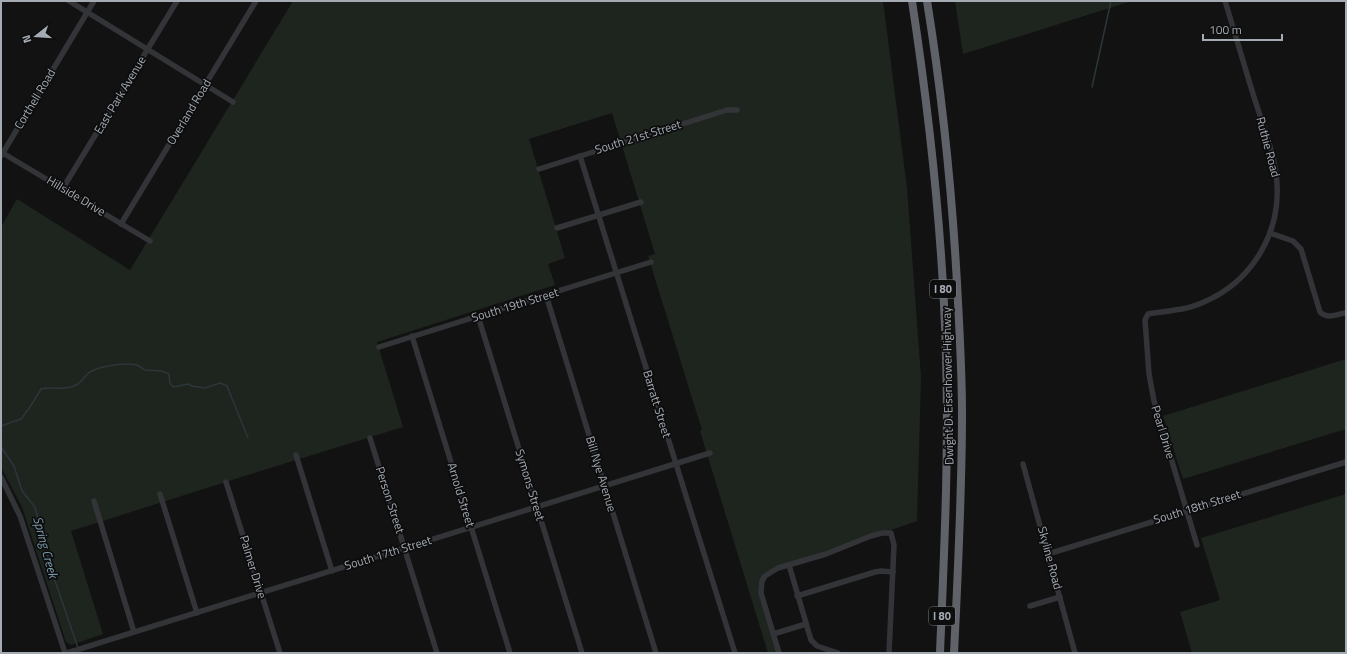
<svg xmlns="http://www.w3.org/2000/svg" width="1347" height="654" viewBox="0 0 1347 654" font-family="'Titillium Web',sans-serif">
<rect width="100%" height="100%" fill="#121213"/>
<g fill="#1e251e">
<polygon points="293,1 883,1 907,188 921,377 917,521 769,572 761,587 781,653 768,653 700,431 702,430 648,256 655,254 612,113 529,139 565,258 548,264 555,285 377,342 403,427 251,474 71,531 103,634 71,645 66,642 22,507 1,467 1,227 17,199 130,270"/>
<polygon points="955,1 1132,1 963,54"/>
<polygon points="1346,359 1346,429 1183,479 1163,416"/>
<polygon points="1346,494 1346,653 1192,653 1180,612 1220,600 1201,538"/>
</g>
<g fill="none" stroke-linecap="round" stroke-linejoin="round">
<g stroke="#2c363b" stroke-width="1.5">
<polyline points="1092,87 1111,1"/>
<path d="M1 426 21 419 30 407 41 389C53 386 60 391 74 386 84 382 84 374 92 371 102 366 126 362 137 365 140 366 143 369 145 370 151 371 156 370 161 371 163 371 167 373 169 374 170 379 168 384 174 387L188 384 192 386 205 388 220 383 227 386 248 438"/>
<polyline points="1,447 14,466 22,491 35,507 51,569 78,648"/>
</g>
<g stroke="#333438" stroke-width="5.5">
<polyline points="69,1 233,102"/>
<polyline points="1,152 150,241"/>
<polyline points="1,156 94,1"/>
<polyline points="580,156 735,653"/>
<polyline points="539,169 727,110 737,110"/>
<polyline points="63,188 177,1"/>
<polyline points="121,224 256,1"/>
<polyline points="557,228 641,202"/>
<path d="M1270 233 1293 241 1301 249 1320 312C1327 319 1336 315 1344 313"/>
<polyline points="546,295 656,653"/>
<polyline points="478,316 582,653"/>
<polyline points="412,336 510,653"/>
<polyline points="379,347 651,262"/>
<polyline points="370,438 437,653"/>
<polyline points="296,455 332,571"/>
<polyline points="1023,464 1075,653"/>
<polyline points="1,477 20,516 65,653"/>
<polyline points="226,482 280,653"/>
<polyline points="160,494 197,613"/>
<polyline points="94,501 134,632"/>
<path d="M1197 545 1154 401 1149 374 1145 320 1148 314C1157 312 1166 312 1175 310 1185 309 1195 306 1204 302 1251 282 1280 235 1277 184 1276 157 1262 123 1254 97 1244 65 1235 33 1225 1"/>
<polyline points="1048,554 1346,462"/>
<polyline points="789,565 811,640 817,646 838,653"/>
<polyline points="797,596 875,572 881,571 893,572"/>
<polyline points="1030,606 1060,597"/>
<polyline points="773,634 806,624"/>
<polyline points="67,653 710,453"/>
<polyline points="779,653 761,593 762,581 765,576 778,568 826,554 871,536 882,533 891,533 894,545 889,653"/>
</g>
<g stroke="#5f6369" stroke-width="8">
<path d="M912 1C930 119 943 238 946 357 949 456 944 555 940 653"/>
<path d="M927 1C943 100 953 201 958 302 960 339 962 376 962 413 962 493 958 573 954 653"/>
</g>
</g>
<g text-anchor="middle" stroke-width="3.5" stroke-linejoin="round" paint-order="stroke">
<g fill="#0d0d0e" stroke="#777c82" stroke-width="1">
<rect x="930" y="280" width="26" height="18" rx="3"/>
<rect x="929" y="607" width="26" height="18" rx="3"/>
</g>
<g font-size="11" font-weight="bold" fill="#a4abb3">
<text x="943" y="293">I 80</text>
<text x="942" y="620">I 80</text>
</g>
<g font-size="12" fill="#a4abb3" stroke="#0d0d0e">
<text transform="translate(120 95) rotate(-59)" y="4">East Park Avenue</text>
<text transform="translate(35 99) rotate(-59)" y="4">Corthell Road</text>
<text transform="translate(189 112) rotate(-59)" y="4">Overland Road</text>
<text transform="translate(638 137) rotate(-17)" y="4">South 21st Street</text>
<text transform="translate(1268 147) rotate(75)" y="4">Ruthie Road</text>
<text transform="translate(76 196) rotate(31)" y="4">Hillside Drive</text>
<text transform="translate(515 305) rotate(-17)" y="4">South 19th Street</text>
<text transform="translate(948 386) rotate(-91)" y="4">Dwight D. Eisenhower Highway</text>
<text transform="translate(657 404) rotate(73)" y="4">Barratt Street</text>
<text transform="translate(1163 432) rotate(73)" y="4">Pearl Drive</text>
<text transform="translate(601 474) rotate(73)" y="4">Bill Nye Avenue</text>
<text transform="translate(530 485) rotate(73)" y="4">Symons Street</text>
<text transform="translate(461 495) rotate(73)" y="4">Arnold Street</text>
<text transform="translate(390 500) rotate(72)" y="4">Person Street</text>
<text transform="translate(1197 507) rotate(-17)" y="4">South 18th Street</text>
<text transform="translate(388 553) rotate(-17)" y="4">South 17th Street</text>
<text transform="translate(1050 558) rotate(75)" y="4">Skyline Road</text>
<text transform="translate(253 567) rotate(73)" y="4">Palmer Drive</text>
</g>
<g font-size="13" font-style="italic" fill="#7c9dad" stroke="#0d0d0e">
<text transform="translate(46 547) rotate(75)" y="5">Spring Creek</text>
</g>
</g>
<rect width="1347" height="654" fill="none" stroke="#a4abb3" stroke-width="4"/>
<g transform="translate(36 36) rotate(253)" stroke="#0d0d0e" stroke-width="3" paint-order="stroke">
<path d="M0-3L7 15L0 10L-7 15Z" fill="#a4abb3"/>
<text y="-6" font-size="11" font-weight="bold" text-anchor="middle" fill="#a4abb3">N</text>
</g>
<path d="M1203 34v6h79v-6" fill="none" stroke="#a4abb3" stroke-width="2"/>
<text x="1209" y="34" font-size="12" fill="#a4abb3" stroke="#0d0d0e" stroke-width="3" paint-order="stroke">100 m</text>
</svg>
